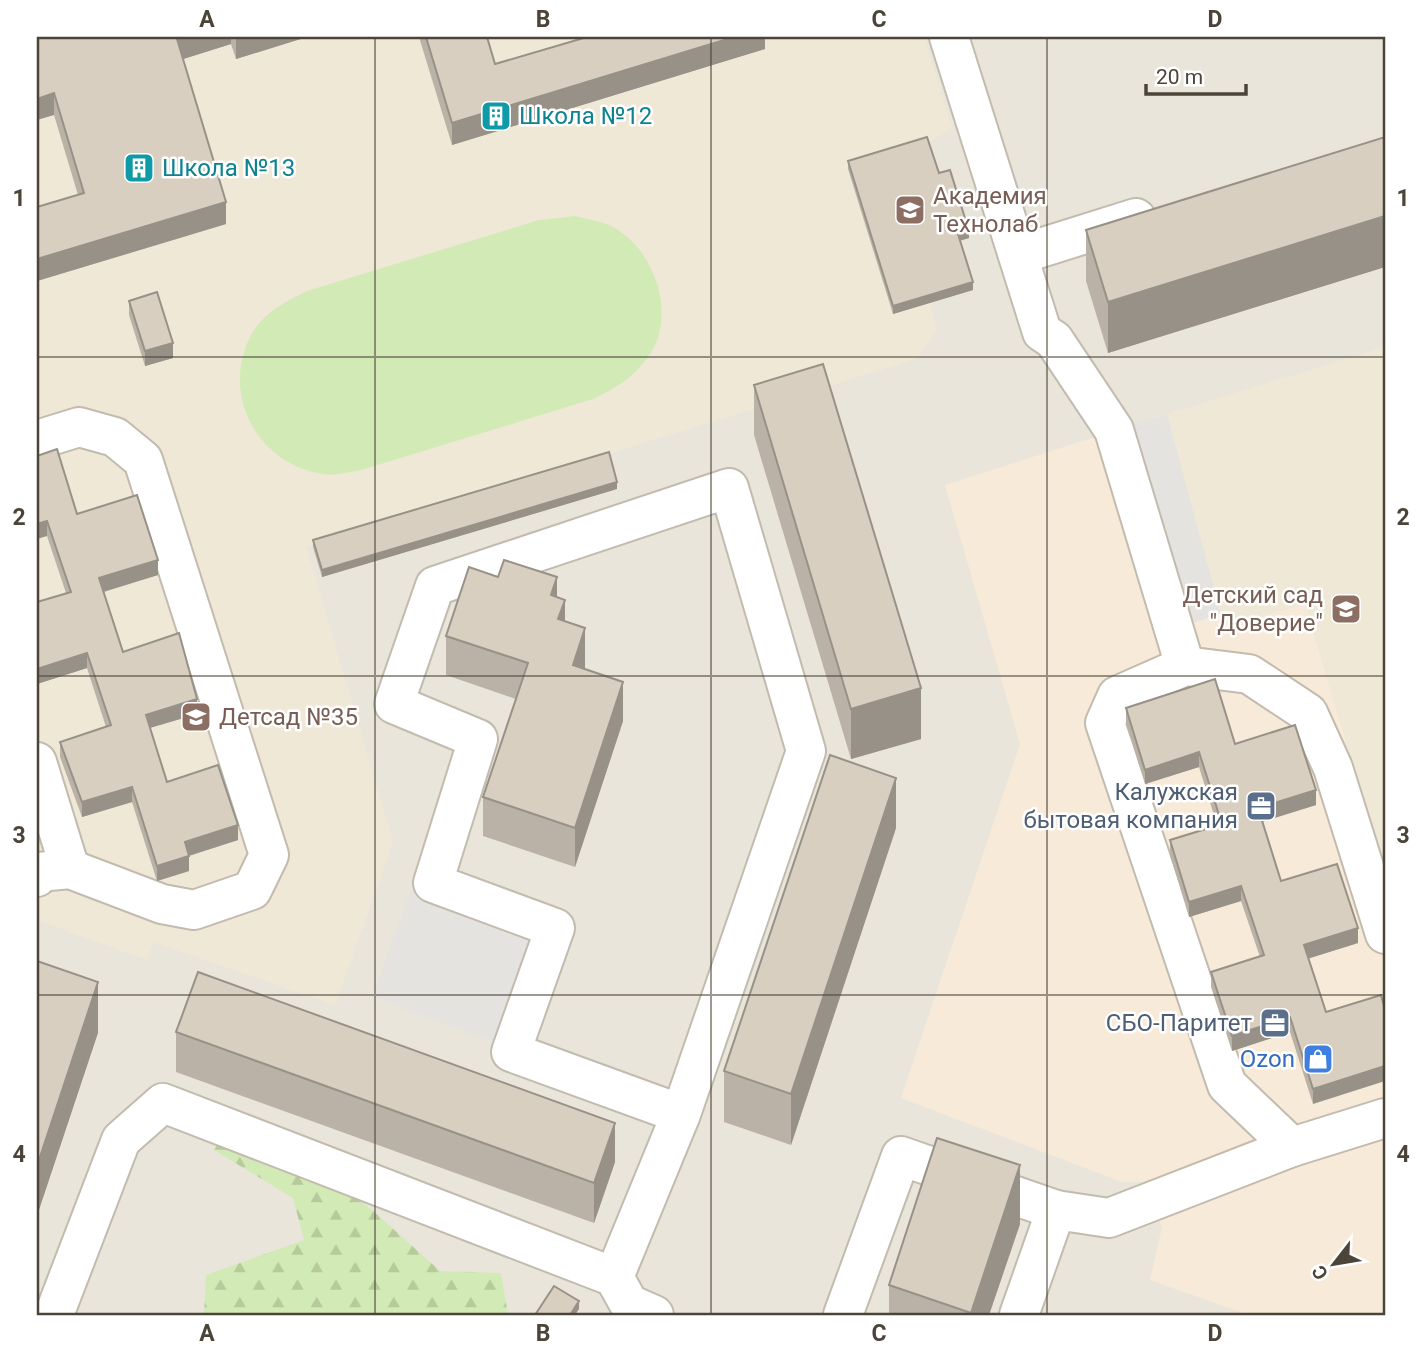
<svg xmlns="http://www.w3.org/2000/svg" width="1422" height="1352" viewBox="0 0 1422 1352" font-family="Roboto,sans-serif">
<defs>
<pattern id="forest-firs" width="22" height="20" patternUnits="userSpaceOnUse" patternTransform="scale(1.75)"><rect width="22" height="20" fill="#d2eab5"/><path d="M5 1l3.5 6h-7zM16 11l3.5 6h-7z" fill="#b6ca9c"/></pattern>
</defs>
<rect width="100%" height="100%" fill="#f6f3ec"/>
<rect fill="#eae5da" x="37" y="37" width="1348" height="1278"/>
<polygon fill="#f7ead8" points="1167,414 1221,614 1237,624 1305,603 1385,874 1385,1315 1249,1315 1150,1280 1162,1227 1141,1182 1122,1182 901,1098 1020,744 945,485"/>
<g fill="#efe8d6">
<polygon points="37,37 924,37 952,128 927,144 893,314 930,303 937,330 916,359 306,547 393,842 335,1005 153,942 147,960 37,920"/>
<polygon points="1385,347 1385,874 1305,604 1237,624 1221,614 1167,414"/>
</g>
<path fill="#d2eab5" d="M575 216C586 219 601 221 611 226 655 248 678 316 648 357 633 378 616 388 593 399L361 470C349 472 335 476 323 474 258 464 221 397 250 337 261 314 285 302 307 291L539 220Z"/>
<polygon fill="url(#forest-firs)" points="231,1110 371,1209 440,1271 501,1273 508,1315 204,1315 206,1275 304,1240 293,1198 214,1150"/>
<g fill="#e5e3e0">
<polygon points="1167,414 1221,614 1174,629 1114,430"/>
<polygon points="412,887 536,932 495,1043 372,997"/>
</g>
<g fill="none" stroke-linecap="round" stroke-linejoin="round">
<g stroke="#c2bbae" stroke-width="42">
<g id="minor">
<polyline points="949,37 1042,332 1054,340 1114,430 1185,666"/>
<polyline points="1018,255 1136,218"/>
<polyline points="37,440 79,427 115,437 143,460 269,855 252,890 194,910 162,904 70,869 39,872 37,877"/>
<polyline points="37,762 70,869"/>
<polyline points="1385,934 1333,768 1308,713 1249,674 1185,666 1117,696 1105,723 1227,1085 1292,1147 1385,1118"/>
<polyline points="614,1277 681,1114 806,751 729,488 435,586 394,704 478,739 433,883 555,928 511,1052 681,1114"/>
<polyline points="54,1315 121,1140 163,1103 614,1277 629,1304 654,1315"/>
<polyline points="843,1315 901,1156 1056,1210"/>
<polyline points="1019,1315 1056,1210 1109,1218 1292,1147"/>
</g>
</g>
<use href="#minor" stroke="#fff" stroke-width="38"/>
</g>
<g fill="#bab2a6">
<polygon points="37,37 307,37 236,59 231,44 183,59 226,224 37,281 37,207 78,195 54,115"/>
<polygon points="419,37 487,37 495,64 765,37 765,49 452,145"/>
<polygon points="1385,137 1385,267 1108,353 1086,281 1086,230"/>
<polygon points="848,161 939,173 969,238 960,241 973,290 893,314 848,169"/>
<polygon points="129,301 173,358 145,366 129,315"/>
<polygon points="754,385 921,739 851,759 754,435"/>
<polygon points="37,456 77,514 158,575 104,592 123,652 197,714 150,728 167,782 238,840 189,856 189,871 157,881 132,802 82,817 60,757 60,742 106,727 87,668 37,684 37,602 66,593 47,536"/>
<polygon points="617,489 322,577 313,547 313,540"/>
<polygon points="557,597 565,621 585,668 585,669 623,721 575,867 483,836 483,797 516,699 446,675 446,636"/>
<polygon points="1126,708 1235,744 1316,805 1262,822 1281,881 1358,943 1309,958 1326,1012 1313,1104 1290,1032 1232,1051 1211,987 1211,972 1260,957 1241,901 1189,917 1170,855 1170,840 1217,825 1199,767 1145,784 1126,723"/>
<polygon points="896,828 791,1145 724,1122 724,1071"/>
<polygon points="176,1032 615,1162 594,1223 176,1072"/>
<polygon points="1020,1224 989,1315 889,1315 889,1285"/>
</g>
<g fill="#979187">
<polygon points="183,37 231,37 231,44 177,61 177,39"/>
<polygon points="236,37 307,37 236,59"/>
<polygon points="734,37 765,37 765,49 452,145 452,123"/>
<polygon points="54,93 54,115 37,120 37,99"/>
<polygon points="226,202 226,224 37,281 37,259"/>
<polygon points="1385,216 1385,267 1108,353 1108,302"/>
<polygon points="969,231 969,238 958,241 958,234"/>
<polygon points="973,282 973,290 893,314 893,306"/>
<polygon points="173,343 173,358 145,366 145,351"/>
<polygon points="617,482 617,489 322,577 322,570"/>
<polygon points="47,521 47,536 37,539 37,524"/>
<polygon points="158,560 158,575 99,593 99,578"/>
<polygon points="557,577 557,617 551,595"/>
<polygon points="565,600 565,639 558,619"/>
<polygon points="585,628 585,668 573,704 573,665"/>
<polygon points="87,653 87,668 37,684 37,669"/>
<polygon points="623,682 623,721 575,867 575,828"/>
<polygon points="921,688 921,739 851,759 851,709"/>
<polygon points="197,699 197,714 146,729 146,715"/>
<polygon points="1199,752 1199,767 1145,784 1145,770"/>
<polygon points="896,778 896,828 791,1145 791,1094"/>
<polygon points="132,787 132,802 82,817 82,802"/>
<polygon points="1316,790 1316,805 1258,823 1258,808"/>
<polygon points="238,825 238,840 185,857 185,842"/>
<polygon points="189,856 189,871 157,881 157,866"/>
<polygon points="1241,886 1241,901 1189,917 1189,902"/>
<polygon points="1358,928 1358,943 1304,960 1304,945"/>
<polygon points="98,982 98,1033 37,1216 37,1166"/>
<polygon points="1290,1017 1290,1032 1232,1051 1232,1036"/>
<polygon points="1385,1066 1385,1081 1313,1104 1313,1089"/>
<polygon points="615,1123 615,1162 594,1223 594,1183"/>
<polygon points="1020,1165 1020,1224 989,1315 971,1315"/>
<polygon points="579,1301 579,1309 575,1315 570,1315"/>
</g>
<g fill="#d8cfc1" stroke="#979187" stroke-width="2">
<polygon points="37,37 183,37 177,39 226,202 37,259 37,207 84,193 54,93 37,99"/>
<polygon points="426,37 487,37 495,64 587,37 734,37 452,123"/>
<polygon points="927,137 939,173 950,170 969,231 958,234 973,282 893,306 848,161"/>
<polygon points="1385,137 1385,216 1108,302 1086,230"/>
<polygon points="157,292 173,343 145,351 129,301"/>
<polygon points="823,364 921,688 851,709 754,385"/>
<polygon points="57,449 77,514 137,495 158,560 99,578 123,652 179,633 197,699 146,715 167,782 218,765 238,825 185,842 189,856 157,866 132,787 82,802 60,742 111,725 87,653 37,669 37,602 71,592 47,521 37,524 37,456"/>
<polygon points="609,452 617,482 322,570 313,540"/>
<polygon points="504,560 557,577 551,595 565,600 558,619 585,628 573,665 623,682 575,828 483,797 528,663 446,636 469,567 498,577"/>
<polygon points="1215,679 1235,744 1295,725 1316,790 1258,808 1281,881 1337,864 1358,928 1304,945 1326,1012 1381,995 1385,1010 1385,1066 1313,1089 1290,1017 1232,1036 1211,972 1264,955 1241,886 1189,902 1170,840 1222,824 1199,752 1145,770 1126,708"/>
<polygon points="830,755 896,778 791,1094 724,1071"/>
<polygon points="37,961 98,982 37,1166"/>
<polygon points="198,972 615,1123 594,1183 176,1032"/>
<polygon points="937,1138 1020,1165 971,1313 889,1285"/>
<polygon points="554,1286 579,1301 570,1315 535,1315"/>
</g>
<path fill="none" stroke="#4b4439" stroke-width="2" stroke-opacity="0.55" d="M375 37V1315M711 37V1315M1047 37V1315M37 357H1385M37 676H1385M37 995H1385"/>
<defs>
<g id="building-square" transform="scale(1.575)"><rect x="-9" y="-9" width="18" height="18" rx="4" fill="#0f9aa8" stroke="#fff"/><path d="M-4-6H4V6H1V3H-1V6H-4ZM-2.5-4.3h1.7v1.8h-1.7ZM.8-4.3h1.7v1.8H.8ZM-2.5-1h1.7V.8h-1.7ZM.8-1h1.7V.8H.8Z" fill="#fff"/></g>
<g id="school-square" transform="scale(1.575)"><rect x="-9" y="-9" width="18" height="18" rx="4" fill="#8d6e63" stroke="#fff"/><path d="M0-5L7-2L0 1L-7-2ZM-4 1L0 2.5L4 1V4Q0 6-4 4Z" fill="#fff"/></g>
<g id="office-square" transform="scale(1.575)"><rect x="-9" y="-9" width="18" height="18" rx="4" fill="#5c6f8a" stroke="#fff"/><path d="M-6-3h4V-5.5h4V-3h4V5H-6ZM-1-4.5V-3h2v-1.5ZM-6 0V1H6V0Z" fill="#fff"/></g>
<g id="shop-square" transform="scale(1.575)"><rect x="-9" y="-9" width="18" height="18" rx="4" fill="#3f7fe0" stroke="#fff"/><path d="M-5-2.5h2.3a2.7 3.5 0 0 1 5.4 0H5L5.5 6h-11ZM-1.5-2.5h3a1.5 2.3 0 0 0-3 0Z" fill="#fff"/></g>
</defs>
<g fill-rule="evenodd">
<use href="#building-square" x="496" y="116"/>
<use href="#building-square" x="139" y="168"/>
<use href="#school-square" x="910" y="210"/>
<use href="#school-square" x="1346" y="609"/>
<use href="#school-square" x="196" y="717"/>
<use href="#office-square" x="1261" y="806"/>
<use href="#office-square" x="1275" y="1023"/>
<use href="#shop-square" x="1318" y="1059"/>
</g>
<g text-anchor="middle" stroke-width="5" stroke-linejoin="round" paint-order="stroke">
<g font-size="24" fill="#0d838f" stroke="#fff" text-anchor="start">
<text x="519" y="124">Школа №12</text>
<text x="162" y="176">Школа №13</text>
</g>
<g font-size="24" fill="#785e54" stroke="#fff" text-anchor="start">
<text x="933" y="204">Академия<tspan x="933" dy="28">Технолаб</tspan></text>
<text x="1323" y="603" text-anchor="end">Детский сад<tspan x="1323" dy="28">"Доверие"</tspan></text>
<text x="219" y="725">Детсад №35</text>
</g>
<g font-size="24" fill="#4e5e75" stroke="#fff" text-anchor="end">
<text x="1238" y="800">Калужская<tspan x="1238" dy="28">бытовая компания</tspan></text>
<text x="1252" y="1031">СБО-Паритет</text>
</g>
<g font-size="24" fill="#366cbe" stroke="#fff" text-anchor="end">
<text x="1295" y="1067">Ozon</text>
</g>
</g>
<rect width="1422" height="1352" fill="none" stroke="#ffffff" stroke-width="77"/>
<g transform="translate(1334 1264) rotate(239)" stroke="#ffffff" stroke-width="5" paint-order="stroke">
<path d="M0-5L12 26L0 18L-12 26Z" fill="#4b4439"/>
<text y="-10" font-size="19" font-weight="bold" text-anchor="middle" fill="#4b4439">С</text>
</g>
<path d="M1146 84v10h100v-10" fill="none" stroke="#4b4439" stroke-width="3.5"/>
<text x="1156" y="84" font-size="21" fill="#4b4439" stroke="#ffffff" stroke-width="5" paint-order="stroke">20 m</text>
<rect x="38" y="38" width="1346" height="1276" fill="none" stroke="#4b4439" stroke-width="2.5"/>
<g font-size="23" text-anchor="middle" font-weight="bold" fill="#4b4439">
<text x="207" y="27">A</text>
<text x="543" y="27">B</text>
<text x="879" y="27">C</text>
<text x="1215" y="27">D</text>
<text x="19" y="206">1</text>
<text x="1403" y="206">1</text>
<text x="19" y="525">2</text>
<text x="1403" y="525">2</text>
<text x="19" y="843">3</text>
<text x="1403" y="843">3</text>
<text x="19" y="1162">4</text>
<text x="1403" y="1162">4</text>
<text x="207" y="1341">A</text>
<text x="543" y="1341">B</text>
<text x="879" y="1341">C</text>
<text x="1215" y="1341">D</text>
</g>
</svg>
